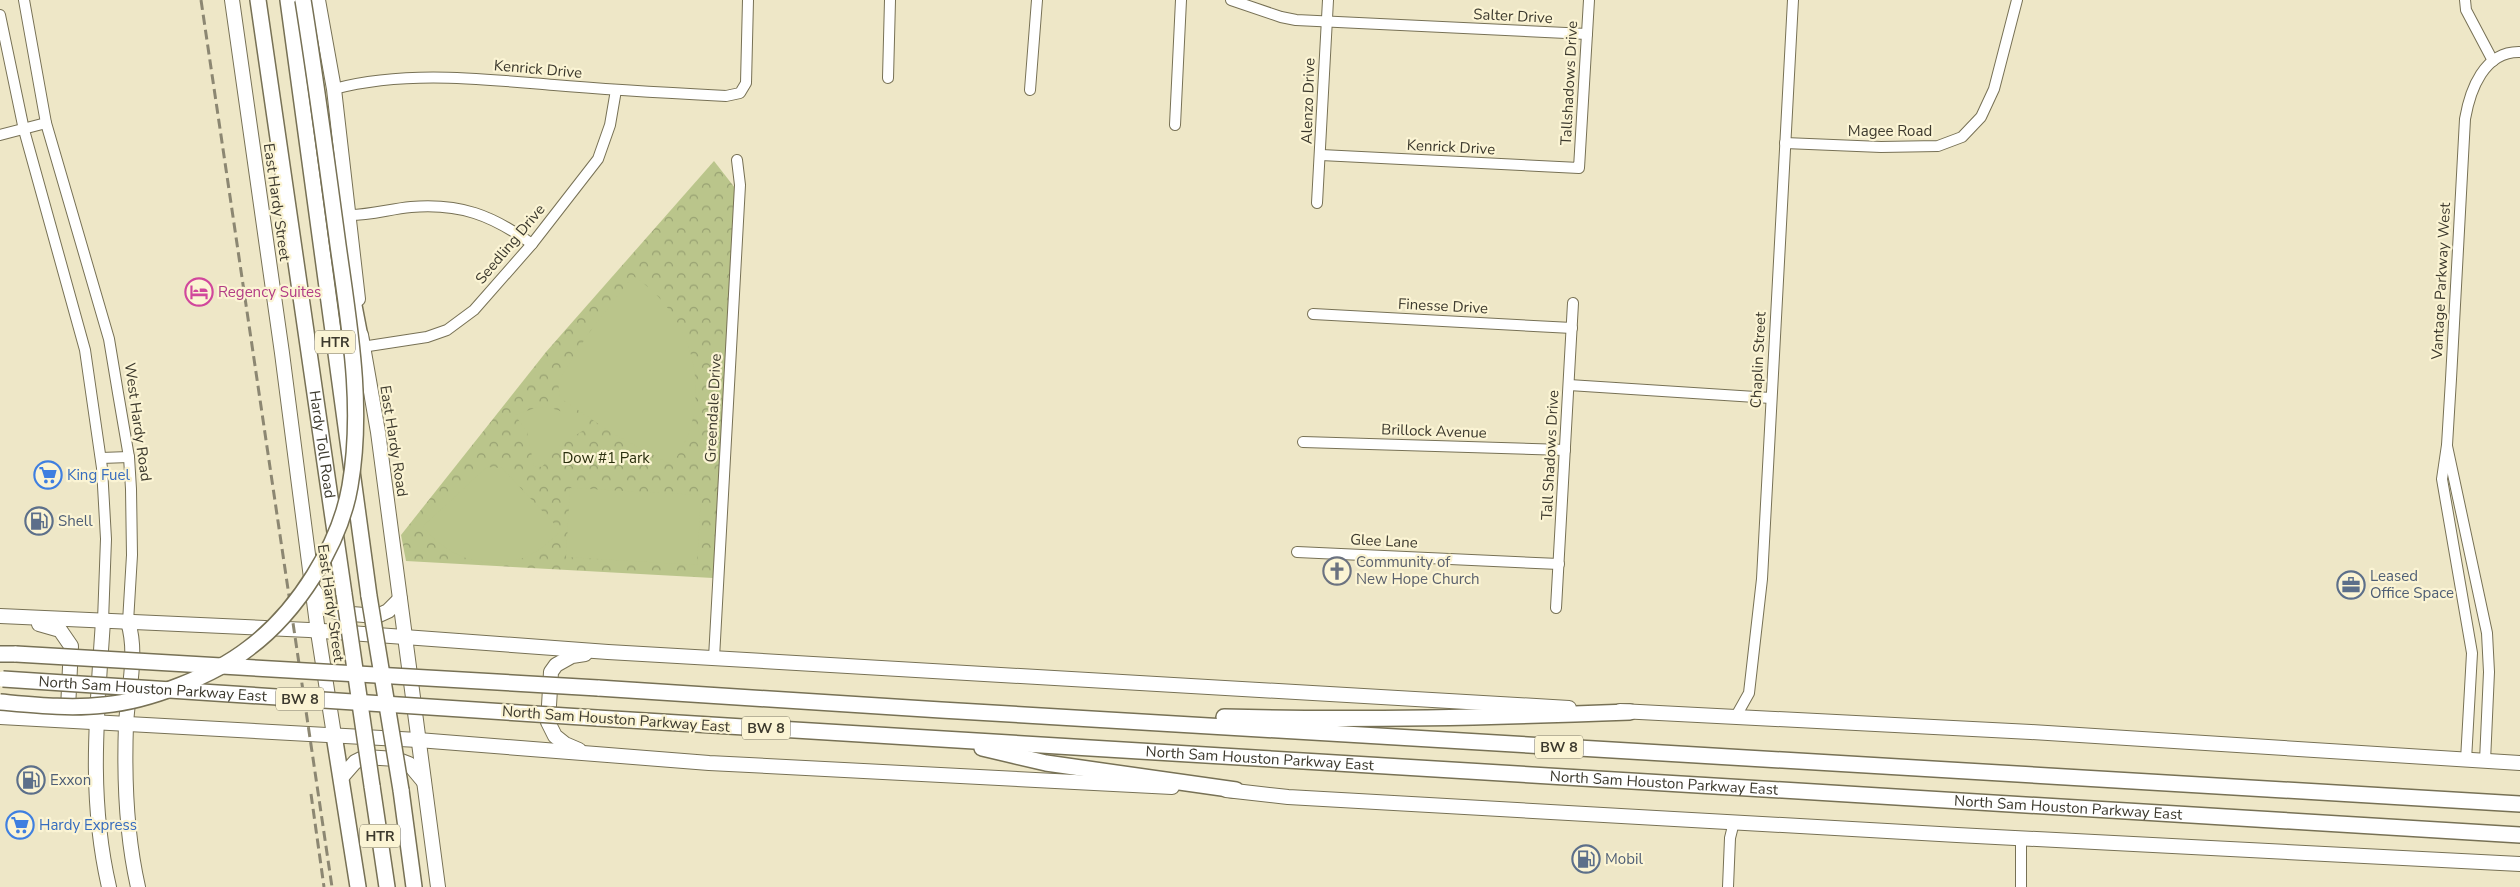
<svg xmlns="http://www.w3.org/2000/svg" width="2520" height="887" viewBox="0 0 2520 887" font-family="'Nunito Sans',sans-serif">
<defs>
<pattern id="park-crowns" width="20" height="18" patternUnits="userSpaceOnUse" patternTransform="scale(1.25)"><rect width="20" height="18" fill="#bac58b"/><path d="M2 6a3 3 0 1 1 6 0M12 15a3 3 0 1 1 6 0" fill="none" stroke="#98a172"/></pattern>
</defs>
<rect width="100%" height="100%" fill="#eee7c7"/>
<polygon fill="url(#park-crowns)" points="714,161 735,188 713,578 406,561 401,535 546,352"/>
<g fill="#bac58b">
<path d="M633 276C683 308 707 369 691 427 687 440 679 453 672 465L612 433 560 398 558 382 588 334Z"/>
<polygon points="548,407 566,413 584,430 560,445 542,467 534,466 527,432 515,415 535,408"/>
<path d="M487 467 502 468 561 531C550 541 538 553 523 558 485 571 446 557 423 526Z"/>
<polygon points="570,488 701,495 697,565 566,557"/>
</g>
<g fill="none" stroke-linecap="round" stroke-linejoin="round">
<g stroke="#777155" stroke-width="12">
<g id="minor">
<polyline points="24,0 46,123 109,339 118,393 129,457 131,489 132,555 128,622"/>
<polyline points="1231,0 1281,17 1296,20 1587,34"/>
<polyline points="2465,0 2466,10 2493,61"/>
<polyline points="0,15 24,130 85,350 102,468 106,539 103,621"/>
<polyline points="888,78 890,0"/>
<path d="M334 89C406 70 481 79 554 85 612 90 669 93 726 96L740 93 746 83 748 0"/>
<polyline points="1030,90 1037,0"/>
<polyline points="1175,125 1181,0"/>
<polyline points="0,135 46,123"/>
<polyline points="1785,143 1881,147 1938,146 1962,137 1981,117 1994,89 2017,0"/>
<polyline points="1321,155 1579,168 1589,0"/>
<polyline points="1317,203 1328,0"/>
<path d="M350 215C371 215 390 209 411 207 460 203 492 215 532 244"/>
<polyline points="1313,314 1572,328"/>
<polyline points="362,347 427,337 447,330 474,310 532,244 598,159 610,125 616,90"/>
<polyline points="1569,385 1771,398"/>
<polyline points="1303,442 1565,450"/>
<polyline points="2447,446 2487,633 2489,672 2485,761"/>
<polyline points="101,458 129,457"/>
<polyline points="1297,552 1559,564"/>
<polyline points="1556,608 1573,303"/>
<polyline points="714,658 740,185 737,160"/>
<polyline points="1735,718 1749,693 1762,579 1793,0"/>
<path d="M2466 760 2472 653 2442 479 2447 445 2451 379 2465 119C2470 90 2484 51 2520 52"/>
<polyline points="1728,887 1730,838 1734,822"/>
<polyline points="2021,887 2021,838"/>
</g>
</g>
<g stroke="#777155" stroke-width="16">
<g id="major">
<polyline points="232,0 282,353 318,632 334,735"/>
<polyline points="318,0 334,89 358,299"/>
<polyline points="361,335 378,432 438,887"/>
<polyline points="314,590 326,607 339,613 377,616 388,611 400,599"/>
<polyline points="0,616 309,630 608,652 1569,708"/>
<path d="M103 621C97 713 88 796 109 887"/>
<path d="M128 622C138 654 128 691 126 724 124 779 126 834 138 887"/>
<polyline points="39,624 60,630 71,646 68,709 62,715"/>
<polyline points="1620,711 2031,732 2520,763"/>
<polyline points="0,717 418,740 709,763 1172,787"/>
<polyline points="579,750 565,744 555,736 548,722 551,672 556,665 572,656 585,654"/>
<polyline points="341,778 355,762 365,757 396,759 409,764 424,782"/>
<polyline points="1226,790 1288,797 1957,835 2520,864"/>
</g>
</g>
<g stroke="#777155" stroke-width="18">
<g id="highway">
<path id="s1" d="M258 0 344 594"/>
<polyline points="288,0 369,596"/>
<polyline points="350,285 362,347"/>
<polyline points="0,654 16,654"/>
<polyline points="598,688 941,710 2520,804"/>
<path d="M1224 717C1360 721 1495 717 1630 712"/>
<path id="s2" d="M597 718 2520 835"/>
<polyline points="334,735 358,887"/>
<polyline points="982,748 1046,763 1236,790"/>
<polyline points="372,786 387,887"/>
<polyline points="401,790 414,887"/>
</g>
</g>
<use href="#minor" stroke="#fff" stroke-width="10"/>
<use href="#major" stroke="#fff" stroke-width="14"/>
<use href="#highway" stroke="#fff" stroke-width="15"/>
<g stroke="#8c8772" stroke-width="3" stroke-dasharray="10 5" stroke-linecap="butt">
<polyline points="201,0 332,887"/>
<polyline points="311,794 324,887"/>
</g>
<g stroke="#777155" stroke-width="18" stroke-linecap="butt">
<g id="highway-bridge">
<polyline points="344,594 372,786"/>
<polyline points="369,596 401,790"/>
<polyline points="16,654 598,688"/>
<path id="s3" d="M3 679 597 718"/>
<path d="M0 702C34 705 70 709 104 705 149 701 213 676 249 648 297 612 340 545 350 486 364 406 349 324 338 245 327 163 316 81 303 0"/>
</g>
</g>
<use href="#highway-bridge" stroke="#fff" stroke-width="15"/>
</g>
<defs>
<g id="hotel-ring" transform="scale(1.4375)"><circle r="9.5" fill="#fbf4d4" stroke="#d1479c" stroke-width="1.5"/><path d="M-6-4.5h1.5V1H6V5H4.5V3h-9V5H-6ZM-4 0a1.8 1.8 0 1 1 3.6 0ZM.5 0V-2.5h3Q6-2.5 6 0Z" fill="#d1479c"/></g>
<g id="supermarket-ring" transform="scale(1.4375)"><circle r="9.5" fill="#fbf4d4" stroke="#3f7fe0" stroke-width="1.5"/><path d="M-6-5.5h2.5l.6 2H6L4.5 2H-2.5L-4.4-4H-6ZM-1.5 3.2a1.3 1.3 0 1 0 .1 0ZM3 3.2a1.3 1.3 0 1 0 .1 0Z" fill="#3f7fe0"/></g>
<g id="fuel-ring" transform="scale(1.4375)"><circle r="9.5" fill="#fbf4d4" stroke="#5c6f8a" stroke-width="1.5"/><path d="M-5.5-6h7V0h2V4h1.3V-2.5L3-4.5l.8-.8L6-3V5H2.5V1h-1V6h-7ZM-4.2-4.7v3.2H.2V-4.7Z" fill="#5c6f8a"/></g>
<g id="church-ring" transform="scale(1.4375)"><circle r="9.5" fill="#fbf4d4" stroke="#6b7280" stroke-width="1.5"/><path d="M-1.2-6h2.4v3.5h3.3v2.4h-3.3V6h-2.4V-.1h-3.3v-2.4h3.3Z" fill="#6b7280"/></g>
<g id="office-ring" transform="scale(1.4375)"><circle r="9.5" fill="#fbf4d4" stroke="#5c6f8a" stroke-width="1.5"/><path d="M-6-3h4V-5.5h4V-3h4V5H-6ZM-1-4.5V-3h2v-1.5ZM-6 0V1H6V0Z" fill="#5c6f8a"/></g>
</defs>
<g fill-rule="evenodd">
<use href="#hotel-ring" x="199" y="292"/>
<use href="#supermarket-ring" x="48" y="475"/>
<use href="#fuel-ring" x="39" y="521"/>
<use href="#church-ring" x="1337" y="571"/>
<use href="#office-ring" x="2351" y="585"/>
<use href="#fuel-ring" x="31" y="780"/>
<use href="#supermarket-ring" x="20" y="825"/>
<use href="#fuel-ring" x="1586" y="859"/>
</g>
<g text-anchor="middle" stroke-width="4.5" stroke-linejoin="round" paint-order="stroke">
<g fill="#fbf4d4" stroke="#75715f" stroke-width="1">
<rect x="315" y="330.5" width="40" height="23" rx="4"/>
<rect x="276" y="687.5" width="48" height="23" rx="4"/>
<rect x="742" y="716.5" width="48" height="23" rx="4"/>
<rect x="1535" y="735.5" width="48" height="23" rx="4"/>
<rect x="360" y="824.5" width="40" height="23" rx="4"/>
</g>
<g font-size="14" font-weight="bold" fill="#3c392d">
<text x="335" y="347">HTR</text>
<text x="300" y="704">BW 8</text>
<text x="766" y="733">BW 8</text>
<text x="1559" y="752">BW 8</text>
<text x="380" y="841">HTR</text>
</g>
<g font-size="15" fill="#3c392d" stroke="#fbf4d4">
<text transform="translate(1513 16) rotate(3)" y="5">Salter Drive</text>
<text transform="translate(538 69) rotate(5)" y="5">Kenrick Drive</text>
<text transform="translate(1569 83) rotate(-87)" y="5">Tallshadows Drive</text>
<text transform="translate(1308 101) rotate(-88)" y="5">Alenzo Drive</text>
<text x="1890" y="136">Magee Road</text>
<text transform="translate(1451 147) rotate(3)" y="5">Kenrick Drive</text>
<text transform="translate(277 202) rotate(82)" y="5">East Hardy Street</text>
<text transform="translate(510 244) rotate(-50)" y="5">Seedling Drive</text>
<text transform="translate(2441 281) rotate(-87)" y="5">Vantage Parkway West</text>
<text transform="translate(1443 306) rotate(3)" y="5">Finesse Drive</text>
<text transform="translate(1758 360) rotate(-87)" y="5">Chaplin Street</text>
<text transform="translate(713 408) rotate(-87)" y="5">Greendale Drive</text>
<text transform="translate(138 422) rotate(82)" y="5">West Hardy Road</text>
<text transform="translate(1434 431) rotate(2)" y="5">Brillock Avenue</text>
<text transform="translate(394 441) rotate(81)" y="5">East Hardy Road</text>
<text dy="5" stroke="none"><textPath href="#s1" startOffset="449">Hardy Toll Road</textPath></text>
<text transform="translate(1550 455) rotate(-87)" y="5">Tall Shadows Drive</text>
<text transform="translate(1384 541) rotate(3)" y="5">Glee Lane</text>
<text transform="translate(331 603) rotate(82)" y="5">East Hardy Street</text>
<text dy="5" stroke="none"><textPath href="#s3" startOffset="150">North Sam Houston Parkway East</textPath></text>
<text transform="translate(616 719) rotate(4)" y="5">North Sam Houston Parkway East</text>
<text dy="5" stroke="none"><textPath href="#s2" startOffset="664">North Sam Houston Parkway East</textPath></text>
<text dy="5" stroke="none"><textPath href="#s2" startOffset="1069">North Sam Houston Parkway East</textPath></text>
<text dy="5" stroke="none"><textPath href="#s2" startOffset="1474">North Sam Houston Parkway East</textPath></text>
</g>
<g font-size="15" fill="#b23c85" stroke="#fbf4d4" text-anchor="start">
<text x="218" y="297">Regency Suites</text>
</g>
<g font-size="15" fill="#292e0d" stroke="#fbf4d4">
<text x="606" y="463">Dow #1 Park</text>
</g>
<g font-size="15" fill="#366cbe" stroke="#fbf4d4" text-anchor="start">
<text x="67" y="480">King Fuel</text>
<text x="39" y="830">Hardy Express</text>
</g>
<g font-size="15" fill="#4e5e75" stroke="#fbf4d4" text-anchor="start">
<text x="58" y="526">Shell</text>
<text x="2370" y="581">Leased<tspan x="2370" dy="17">Office Space</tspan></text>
<text x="50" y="785">Exxon</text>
<text x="1605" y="864">Mobil</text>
</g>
<g font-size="15" fill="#5b616d" stroke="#fbf4d4" text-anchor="start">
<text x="1356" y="567">Community of<tspan x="1356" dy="17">New Hope Church</tspan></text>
</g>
</g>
</svg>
